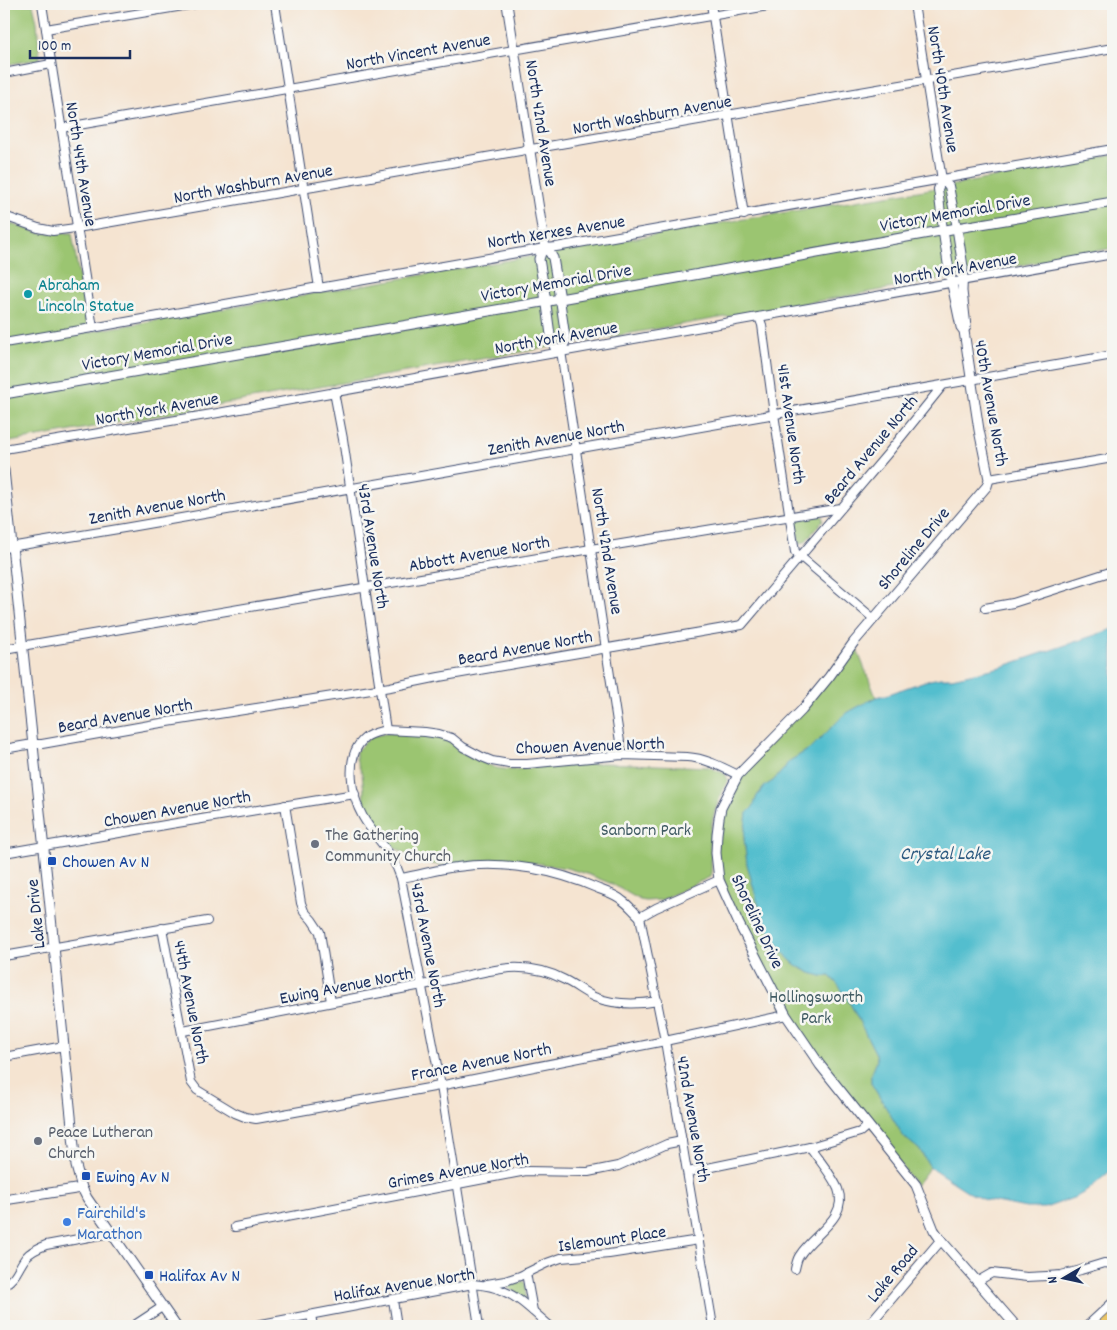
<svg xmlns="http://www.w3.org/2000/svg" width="1117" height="1330" viewBox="0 0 1117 1330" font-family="Dekko,sans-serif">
<rect width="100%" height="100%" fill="#f6f6f2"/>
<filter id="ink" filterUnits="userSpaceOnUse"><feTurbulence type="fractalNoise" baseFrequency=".02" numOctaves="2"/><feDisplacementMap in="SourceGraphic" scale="10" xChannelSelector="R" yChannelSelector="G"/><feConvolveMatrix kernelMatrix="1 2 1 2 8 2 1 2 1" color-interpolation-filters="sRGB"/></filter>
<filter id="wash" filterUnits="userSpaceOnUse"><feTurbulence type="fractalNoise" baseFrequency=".0096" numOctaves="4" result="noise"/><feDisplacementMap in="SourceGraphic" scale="20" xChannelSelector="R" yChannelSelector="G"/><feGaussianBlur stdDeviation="1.12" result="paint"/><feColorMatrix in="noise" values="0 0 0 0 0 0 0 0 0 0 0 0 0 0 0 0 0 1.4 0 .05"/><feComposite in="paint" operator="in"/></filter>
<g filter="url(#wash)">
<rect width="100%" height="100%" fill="#f5e4d1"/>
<g fill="#9bc571" stroke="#5b7a68">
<polygon points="4,4 33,4 37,22 40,59 4,65"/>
<polygon points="1113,155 1113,248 963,276 336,384 4,443 4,221 8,223 40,233 72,233 88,333 99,330 557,252 744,219 949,186"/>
<polygon points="819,515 822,516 823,520 805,542 800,543 799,541 796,524 797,520"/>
<polygon points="854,642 876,697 845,714 811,748 788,762 784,769 773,781 765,786 757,796 753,807 747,813 744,838 747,864 757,900 781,948 788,958 797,966 811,973 821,976 830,976 839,986 852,1007 876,1054 877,1060 871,1075 871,1083 904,1137 920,1150 930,1167 916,1185 786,1015 729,903 716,852 719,818 738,775 771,742"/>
<path d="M390 733 429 735 450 740 457 749 477 760 496 768 511 770 549 766H565L602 763 709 767 725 774 728 780C726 786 723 789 721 795 715 809 710 825 710 841 710 850 713 870 710 877L661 900 646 901 640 900 612 884 587 874 566 868 536 863 488 861 438 865 426 863 415 859 390 845 380 835 367 813 363 802 364 792 362 774 356 759V751L372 736Z"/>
<polygon points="523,1281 525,1283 526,1300 508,1287"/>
</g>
<polygon fill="#52bece" stroke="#367696" points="1113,629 1113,1174 1109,1172 1087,1191 1076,1197 1045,1208 1026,1208 985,1200 970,1193 930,1167 920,1150 904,1137 871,1083 871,1075 877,1060 876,1054 852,1007 839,986 830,976 821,976 811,973 797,966 788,958 770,933 757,900 747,864 744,838 747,813 753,807 757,796 765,786 773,781 784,769 788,762 811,748 845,714 876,697 886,695 925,681 940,678 952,678 1001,667"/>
</g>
<g filter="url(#ink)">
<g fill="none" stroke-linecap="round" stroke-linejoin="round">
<g stroke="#3c4a6f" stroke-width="10">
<g id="minor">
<polyline points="42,4 93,328"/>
<polyline points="275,4 319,288"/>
<polyline points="711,4 744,215"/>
<polyline points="914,4 942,180 938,189 943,230"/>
<polyline points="46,29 195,4"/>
<polyline points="4,73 51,64"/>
<polyline points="61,128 780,4"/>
<polyline points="942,180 949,186 957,228"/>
<polyline points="4,216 38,228 53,231 83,227 1113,48"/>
<polyline points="560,299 566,341 561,351 622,755"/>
<polyline points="546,301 551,339 554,347 561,351"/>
<polyline points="759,317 762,325 774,414 795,552 874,619"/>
<polyline points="4,343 98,327 313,288 319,288 545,248 556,247 1113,149"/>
<path d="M334 392 343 439 386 730C379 732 371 733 365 738 344 755 351 796 363 817 372 833 387 847 395 864 398 869 399 874 401 878L441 1086 479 1326"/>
<polyline points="4,449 218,413 1113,254"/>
<polyline points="989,479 1113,458"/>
<polyline points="4,548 124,528 1113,355"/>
<polyline points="985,608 1013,603 1113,571"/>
<polyline points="4,649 591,549 841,508"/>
<path d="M386 730 425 732 439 734 452 738 463 747 482 757 492 761 509 764H527L622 755 687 757C705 758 722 767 738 775"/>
<polyline points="4,749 33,744 42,744 155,724 390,687 439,677 742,625 889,452 943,385"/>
<polyline points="285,805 301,903 304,911 312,920 320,932 331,1002"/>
<polyline points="4,853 171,824 355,794"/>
<path d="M401 878C420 875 438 869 457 867 505 860 556 870 599 889 607 892 617 895 623 901 629 905 634 912 640 917L656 908 719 880"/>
<polyline points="640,917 665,1041 713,1326"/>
<polyline points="162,928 191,1082 197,1090 235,1113 245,1117 256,1119 434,1087 665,1041 786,1015"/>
<polyline points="4,956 207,921"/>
<path d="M183 1031C261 1016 339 1001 417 986 448 981 479 971 510 968 528 967 548 971 565 980 575 985 584 992 594 997 615 1005 636 1005 658 1001"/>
<polyline points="4,1057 64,1046"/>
<polyline points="688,1172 810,1147 860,1132 868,1125"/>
<polyline points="235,1227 526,1171 588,1172 618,1166 667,1144 682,1141"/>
<path d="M795 1269C796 1265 797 1258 800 1255 813 1234 849 1218 838 1189 832 1175 819 1160 810 1147"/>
<polyline points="526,1273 533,1311"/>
<polyline points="978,1281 992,1273 1027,1277 1047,1276 1061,1275 1081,1270 1104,1263 1113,1264"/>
<polyline points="487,1284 505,1281 520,1276 547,1263 561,1258 609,1254 699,1240"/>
<path d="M4 1285C18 1276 17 1269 26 1257 31 1251 38 1248 46 1245L111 1233"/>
<polyline points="393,1300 397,1326"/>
<polyline points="311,1315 313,1326"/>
<polyline points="133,1326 162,1307"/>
<path d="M251 1326 473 1284C483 1285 493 1286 503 1291 521 1298 535 1314 550 1326"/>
<polyline points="1087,1326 1113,1302"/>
</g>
</g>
<g stroke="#3c4a6f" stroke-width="11">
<g id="tertiary">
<polyline points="507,4 545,248 550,253 553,258 560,299"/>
<polyline points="957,228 963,267 962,291 966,327"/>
<polyline points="943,230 949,270 961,327 964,331 979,430 989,479 987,486 854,642 829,677 802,710 738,775 721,808 719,818 717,834 716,853 719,880 739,924 786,1015 820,1065 916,1185 934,1230 941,1240 1016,1326"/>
<polyline points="545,248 541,253 539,259 546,301"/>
<polyline points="4,394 560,299 957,228 1113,202"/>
<polyline points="4,470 49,897 76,1166 82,1188 87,1198 176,1326"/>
<polyline points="4,1200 82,1188"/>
<polyline points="868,1326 941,1240"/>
</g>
</g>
<g stroke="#3c4a6f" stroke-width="14">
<polyline id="primary" points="1102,1326 1113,1316"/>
</g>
<use href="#minor" stroke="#fff" stroke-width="8"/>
<use href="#tertiary" stroke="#fff" stroke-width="9"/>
<use href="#primary" stroke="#ebc669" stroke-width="11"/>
</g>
</g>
<circle fill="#0f9aa8" stroke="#f6f6f2" stroke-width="2" cx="28" cy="294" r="5"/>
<g fill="#6b7280" stroke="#f6f6f2" stroke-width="2">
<circle cx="315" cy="844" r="5"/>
<circle cx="38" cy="1141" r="5"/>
</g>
<g fill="#1a4fb4" stroke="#f6f6f2" stroke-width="2">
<rect x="47" y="856" width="10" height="10" rx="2.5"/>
<rect x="81" y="1171" width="10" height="10" rx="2.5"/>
<rect x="144" y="1270" width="10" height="10" rx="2.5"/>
</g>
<circle fill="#3f7fe0" stroke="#f6f6f2" stroke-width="2" cx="67" cy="1222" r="5"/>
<g text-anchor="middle" stroke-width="5" stroke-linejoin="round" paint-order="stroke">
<g font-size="18" fill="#1b2f5e" stroke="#f6f6f2">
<text transform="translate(418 51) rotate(-10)" y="6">North Vincent Avenue</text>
<text transform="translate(944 89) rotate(81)" y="6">North 40th Avenue</text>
<text transform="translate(652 114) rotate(-10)" y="6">North Washburn Avenue</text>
<text transform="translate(542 123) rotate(81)" y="6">North 42nd Avenue</text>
<text transform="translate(82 164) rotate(81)" y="6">North 44th Avenue</text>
<text transform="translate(253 183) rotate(-10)" y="6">North Washburn Avenue</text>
<text transform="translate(955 212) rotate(-10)" y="6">Victory Memorial Drive</text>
<text transform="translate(556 231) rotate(-9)" y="6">North Xerxes Avenue</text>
<text transform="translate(955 268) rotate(-10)" y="6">North York Avenue</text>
<text transform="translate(556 282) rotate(-10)" y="6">Victory Memorial Drive</text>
<text transform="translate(556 337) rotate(-10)" y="6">North York Avenue</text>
<text transform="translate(157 351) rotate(-10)" y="6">Victory Memorial Drive</text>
<text transform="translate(992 403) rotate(80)" y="6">40th Avenue North</text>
<text transform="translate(157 408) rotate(-10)" y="6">North York Avenue</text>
<text transform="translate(792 424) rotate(82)" y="6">41st Avenue North</text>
<text transform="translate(556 437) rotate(-10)" y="6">Zenith Avenue North</text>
<text transform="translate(870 449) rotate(-50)" y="6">Beard Avenue North</text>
<text transform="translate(157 506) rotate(-10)" y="6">Zenith Avenue North</text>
<text transform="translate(374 546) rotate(81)" y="6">43rd Avenue North</text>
<text transform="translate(913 548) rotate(-50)" y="6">Shoreline Drive</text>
<text transform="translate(608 551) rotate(81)" y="6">North 42nd Avenue</text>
<text transform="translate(479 553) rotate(-10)" y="6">Abbott Avenue North</text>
<text transform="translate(525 647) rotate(-10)" y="6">Beard Avenue North</text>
<text transform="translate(125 715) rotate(-10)" y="6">Beard Avenue North</text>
<text transform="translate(590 745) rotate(-2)" y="6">Chowen Avenue North</text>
<text transform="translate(177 808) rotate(-10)" y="6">Chowen Avenue North</text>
<text transform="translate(35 914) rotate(-96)" y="6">Lake Drive</text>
<text transform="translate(758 921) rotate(65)" y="6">Shoreline Drive</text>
<text transform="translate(429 945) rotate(79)" y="6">43rd Avenue North</text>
<text transform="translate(346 985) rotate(-11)" y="6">Ewing Avenue North</text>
<text transform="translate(192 1002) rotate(79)" y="6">44th Avenue North</text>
<text transform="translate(481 1061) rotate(-11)" y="6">France Avenue North</text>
<text transform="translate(694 1119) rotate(80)" y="6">42nd Avenue North</text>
<text transform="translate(458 1170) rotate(-10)" y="6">Grimes Avenue North</text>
<text transform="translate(612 1238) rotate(-8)" y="6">Islemount Place</text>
<text transform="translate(892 1273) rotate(-50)" y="6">Lake Road</text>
<text transform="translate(404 1284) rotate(-9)" y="6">Halifax Avenue North</text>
</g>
<g font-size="18" fill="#0d838f" stroke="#f6f6f2" text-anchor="start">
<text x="38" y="290">Abraham<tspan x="38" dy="21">Lincoln Statue</tspan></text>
</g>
<g font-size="18" fill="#415c64" stroke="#f6f6f2">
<text x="646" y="835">Sanborn Park</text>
<text x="816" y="1002">Hollingsworth<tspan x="816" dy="21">Park</tspan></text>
</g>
<g font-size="18" fill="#5b616d" stroke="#f6f6f2" text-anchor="start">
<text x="325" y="840">The Gathering<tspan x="325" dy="21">Community Church</tspan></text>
<text x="48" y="1137">Peace Lutheran<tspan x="48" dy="21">Church</tspan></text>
</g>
<g font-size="18" fill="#164399" stroke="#f6f6f2" text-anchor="start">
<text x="62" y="867">Chowen Av N</text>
<text x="96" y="1182">Ewing Av N</text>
<text x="159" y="1281">Halifax Av N</text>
</g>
<g font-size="18" fill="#366cbe" stroke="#f6f6f2" text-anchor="start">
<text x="77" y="1218">Fairchild's<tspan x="77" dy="21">Marathon</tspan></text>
</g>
<g font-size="19" font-style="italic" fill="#2c5a80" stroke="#f6f6f2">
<text x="945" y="859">Crystal Lake</text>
</g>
</g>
<rect width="1117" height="1330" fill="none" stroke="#f6f6f2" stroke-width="20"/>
<g transform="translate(1064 1278) rotate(261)" stroke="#f6f6f2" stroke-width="4" paint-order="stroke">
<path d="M0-4L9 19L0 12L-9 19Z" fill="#1b2f5e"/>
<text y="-8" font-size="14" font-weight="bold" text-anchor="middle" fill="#1b2f5e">N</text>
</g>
<path d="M30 50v8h100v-8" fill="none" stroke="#1b2f5e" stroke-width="2.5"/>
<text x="38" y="50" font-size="15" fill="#1b2f5e" stroke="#f6f6f2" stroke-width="4" paint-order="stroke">100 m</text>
</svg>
